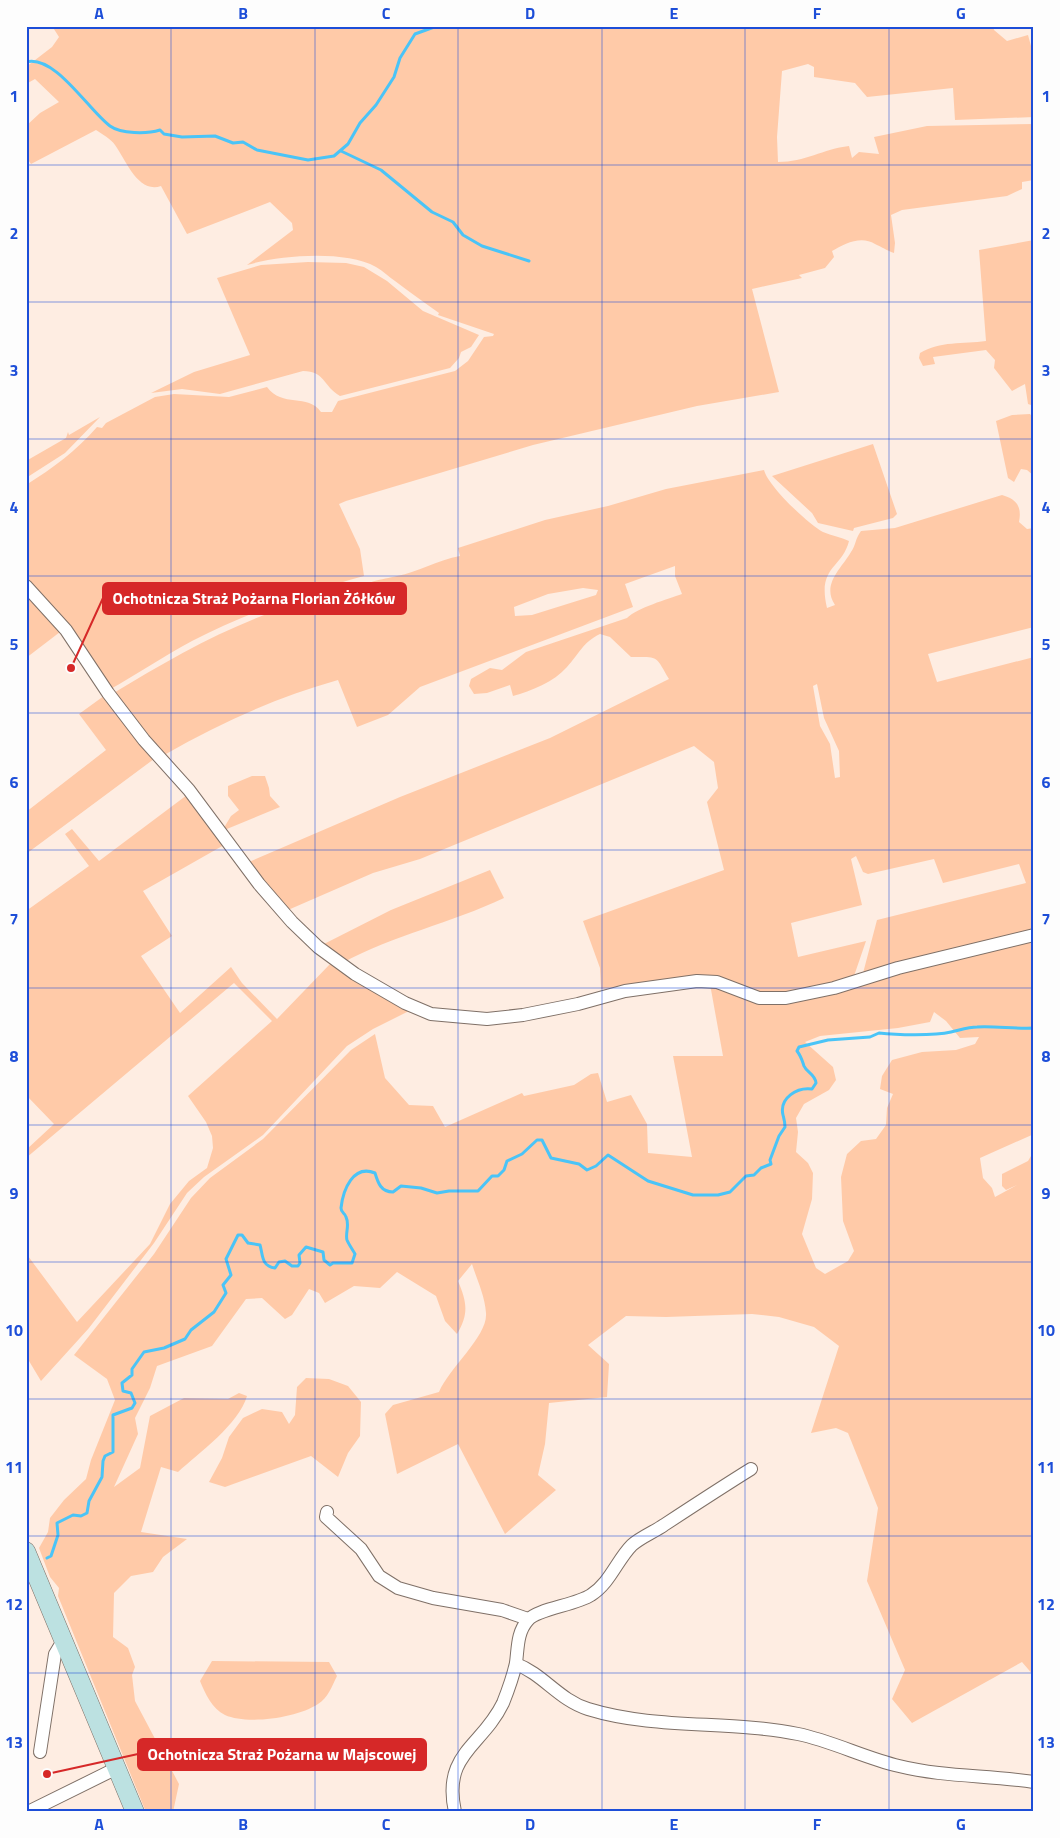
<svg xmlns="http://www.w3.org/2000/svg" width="1060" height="1838" viewBox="0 0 1060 1838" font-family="'Titillium Web',sans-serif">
<rect width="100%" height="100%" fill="#feede2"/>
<g fill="#ffcaa8" fill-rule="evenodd">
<path d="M52 26H993L994 30 1007 41 1028 35 1031 46H1034V117L955 120 953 88 867 97 855 83 814 77V67L808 64 782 71 777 137 778 162C805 162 823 149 849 146L852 158 859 152 879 154 874 137 927 126 1034 124V180L1022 182V189L1007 196 902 210 891 215 895 243 894 253C886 250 882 247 875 244 861 235 844 244 832 251L834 257 825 268 799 275 802 278 752 289 779 392 697 406 533 445 346 501 339 504 360 549 364 576C306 592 246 613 192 641 164 656 137 674 109 690L26 581V485C53 468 76 451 97 427L102 428 106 423 155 397 174 394 229 397 267 387C282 408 308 393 321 412H332L338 401 455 371 468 361 484 337 493 336 494 334 438 315 439 313C424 302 409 292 395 281 389 277 383 271 376 267 345 250 281 255 247 265L293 230 292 223 270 202 187 234 161 186C138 194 126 160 115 145 111 139 102 134 96 130L31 164 26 157V126L40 113 59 102 35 79 26 84V67L52 47 59 37Z"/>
<path d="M1034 240V406L1028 404 1025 384 1012 391 994 368 995 360 986 350 933 357 935 364 923 366 919 358 920 353C940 341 963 344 986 341L979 250Z"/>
<path d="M308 262 346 263 364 267 387 281 423 311 479 335 471 347 461 352 459 358 450 368 340 396C323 386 325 371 303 371L220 394 182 389 151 393 194 372 250 355 217 278 261 265Z"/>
<polygon points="1030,414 1034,419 1034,476 1027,470 1021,469 1014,482 1008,478 996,421 1012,415"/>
<polygon points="100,417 65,453 26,478 26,461 66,438 68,432 69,435"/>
<polygon points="873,444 897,514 893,518 854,528 853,531 818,523 812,513 772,476"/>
<path d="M764 470C768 486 808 524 823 532 832 536 841 537 849 541 842 569 817 566 827 608L835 605C821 584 842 568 851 552 856 545 855 539 861 531L895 528 1002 495C1017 499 1022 507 1019 522L1027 529 1034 528V627L928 654 937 682 1034 657V931L862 977 877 920 1026 883 1019 864 943 883 934 859 868 874 863 872 856 856 851 859 862 905 791 923 798 957 866 941 854 976 846 981 788 994H760L669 979 601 989 600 968 583 921 724 870 707 802 718 788 714 762 694 746 420 859 373 873 288 910 249 862 400 797 550 738 669 679C655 655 659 657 631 657L610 637 600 634C583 642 579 654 567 667 554 682 531 691 513 696L510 685 487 693 474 694 469 686 471 679 490 668 502 670 526 652 627 618C637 608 668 599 682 594L675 576V566L625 584 633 607 420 687 388 715 357 727 338 680C277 697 220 723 166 754L199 792H194L112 694C173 657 234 622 303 602 320 597 338 591 355 594 364 580 382 580 397 576 418 572 438 560 460 556L458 548 545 520 608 506 666 489ZM583 588 598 590 596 595 532 615 515 616 514 607 548 594ZM817 684 824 718 839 751 840 777 835 778 830 744 820 726 813 686Z"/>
<polygon points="26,591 60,632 26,658"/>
<polygon points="108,693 158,756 26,854 26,812 106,750 79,714"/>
<polygon points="252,776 265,776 269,788 270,796 280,807 222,831 231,816 239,810 228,796 228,786"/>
<polygon points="187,795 224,845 143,891 172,936 141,956 180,1013 231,967 242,983 277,1019 331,963 409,1011 373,1029 347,1046 263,1135 204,1177 187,1193 154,1243 89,1328 41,1381 26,1356 26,1257 28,1256 77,1322 150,1244 170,1204 189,1181 207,1168 213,1148 212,1136 206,1122 188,1096 272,1021 234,983 26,1158 26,1150 54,1124 26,1095 26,911 89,866 65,834 72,829 99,861"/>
<path d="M490 870 504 898C451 923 394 935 342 963L320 946 391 910Z"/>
<path d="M1034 939V1134L980 1158 983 1178 992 1188 995 1197 1017 1185 1006 1190 1002 1186V1174L1028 1161 1034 1151V1676L1022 1662 912 1723 892 1699 905 1670 867 1581 878 1508 848 1433 836 1428 811 1433 839 1346 814 1327 779 1317 752 1314 666 1317 626 1316 588 1345 609 1364 607 1397 549 1403 545 1444 538 1475 556 1490 505 1534 458 1444 397 1474 385 1414 393 1405 439 1392C449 1368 488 1336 486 1313 485 1296 477 1280 472 1264L458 1281C467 1302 469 1314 457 1334L445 1321 436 1296 397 1272 380 1288 354 1286 325 1303 319 1293 309 1289 292 1315 285 1319 262 1298 246 1299 212 1346 157 1366 150 1388 135 1418 138 1434 114 1487 140 1468 150 1416 184 1398 228 1399 239 1393 247 1396C239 1424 199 1453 178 1472L161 1467 141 1532 187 1539 163 1557 153 1572 131 1576 114 1593 113 1637 128 1648 135 1667 132 1675 135 1701 179 1784 173 1812H146L58 1596 59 1588 50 1577 39 1548 48 1532 50 1518 64 1500 86 1479 91 1460 115 1400 107 1379 74 1355 154 1254 191 1198 210 1178 263 1139 351 1050 375 1034 385 1078 409 1105 433 1106 445 1127 522 1093 524 1096 574 1085 591 1074 598 1073 607 1102 631 1095 647 1124 648 1153 692 1157 673 1056H723L710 984 751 1000 903 972ZM934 1012 946 1021 960 1038 979 1037 975 1044 956 1050 922 1052 892 1060 882 1076 880 1089 893 1094 887 1108 886 1125 876 1139 861 1141 847 1154 841 1177 843 1221 854 1251 848 1261 825 1274 816 1268 802 1234 812 1199 813 1173 808 1163 796 1152 798 1132 796 1118 804 1104 829 1090 836 1080 833 1067 805 1042 820 1036 898 1028 930 1022Z"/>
<polygon points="306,1378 329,1379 348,1386 361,1402 360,1436 348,1453 338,1477 311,1456 225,1487 209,1482 222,1458 229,1437 243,1418 262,1409 282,1412 289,1424 295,1415 297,1387"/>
<path d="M212 1661 329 1662 337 1676C332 1686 328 1698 318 1704 297 1718 247 1725 225 1715 212 1709 205 1693 200 1681Z"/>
</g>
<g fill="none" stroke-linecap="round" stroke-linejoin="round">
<g stroke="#4ac4f7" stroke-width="3">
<path d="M26 62C55 54 89 111 110 126 121 134 147 134 160 130L164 134 182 137 215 136 233 143 243 142 257 150 308 160 334 156 348 144 360 123 376 105 394 77 400 58 415 34 437 26"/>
<polyline points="341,151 381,170 432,212 453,222 463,235 482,246 529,261"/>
<path d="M47 1558 51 1556 58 1535 57 1523 73 1515 81 1516 87 1513 89 1501 102 1477 103 1461 105 1456 113 1452V1415L132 1408 135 1403 131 1393 123 1391 122 1383 132 1375V1369L144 1352 164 1348 185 1339 191 1330 214 1312 226 1293 223 1285 231 1275 226 1259 238 1235H242L248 1243 260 1245C263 1255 261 1266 275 1268L279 1262 285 1261 292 1266H298L300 1263 299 1255 306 1247 323 1252 324 1260 330 1265 333 1263H352L355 1254C353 1250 349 1245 347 1240 345 1233 350 1225 346 1217 345 1213 341 1213 341 1208 343 1190 353 1164 375 1173 378 1183 381 1192 393 1192L401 1186 421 1188 437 1193 449 1191H478L492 1176H498L504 1170 507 1161 522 1154 537 1140H542L551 1158 579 1164 587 1170 596 1166 608 1155 648 1181 693 1195H718L730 1192 746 1176 754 1175 761 1168 771 1164 770 1160 779 1136 785 1127C785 1122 784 1119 783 1115 779 1098 797 1087 812 1089L816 1083C815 1074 807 1073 804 1066 802 1060 801 1056 797 1051L799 1047 828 1040 870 1037 879 1033C896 1035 934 1036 951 1032 960 1030 969 1027 977 1027 996 1026 1015 1029 1034 1028"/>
</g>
<g stroke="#7f7067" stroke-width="14">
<g id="street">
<polyline points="26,586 66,630 108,693 144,740 189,790 259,884 292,922 318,947 355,974 405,1003 431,1014 487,1019 523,1015 578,1004 625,991 697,981 717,982 759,998 786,998 834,988 898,968 1034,935"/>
<polyline points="327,1512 326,1517 361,1549 379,1576 398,1588 433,1598 502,1610 528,1619"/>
<path d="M516 1664C543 1674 559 1700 588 1709 656 1730 729 1720 798 1734 832 1741 865 1758 899 1766 943 1777 989 1775 1034 1782"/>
<polyline points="40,1752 55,1654 64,1639"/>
<polyline points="28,1812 117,1768"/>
<path d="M455 1812C442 1753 482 1747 503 1703 507 1693 514 1672 516 1663 518 1648 517 1632 528 1620 537 1609 576 1605 591 1595 610 1583 617 1560 632 1545 641 1537 654 1532 664 1525 693 1506 722 1487 751 1469"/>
</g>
</g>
<g stroke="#7f7067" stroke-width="19">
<polyline id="secondary" points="26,1551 135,1812"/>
</g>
<use href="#street" stroke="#fff" stroke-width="12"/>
<use href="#secondary" stroke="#bce1e1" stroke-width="18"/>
</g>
<path fill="none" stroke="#1d4ed8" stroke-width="1" stroke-opacity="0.55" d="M171 26V1812M315 26V1812M458 26V1812M602 26V1812M745 26V1812M889 26V1812M26 165H1034M26 302H1034M26 439H1034M26 576H1034M26 713H1034M26 850H1034M26 988H1034M26 1125H1034M26 1262H1034M26 1399H1034M26 1536H1034M26 1673H1034"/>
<path fill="none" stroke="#d62828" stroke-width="2" d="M71 668L103 598M47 1774L138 1754"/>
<g fill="#d62828" stroke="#fdfdfd" stroke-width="2">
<circle cx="71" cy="668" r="5"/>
<circle cx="47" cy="1774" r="5"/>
</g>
<g fill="#d62828" stroke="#d62828" stroke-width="2">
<rect x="103" y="583" width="303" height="31" rx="5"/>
<rect x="138" y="1739" width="288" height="31" rx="5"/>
</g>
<g font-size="16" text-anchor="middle" font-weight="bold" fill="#fff">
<text x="254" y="604">Ochotnicza Straż Pożarna Florian Żółków</text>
<text x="282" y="1760">Ochotnicza Straż Pożarna w Majscowej</text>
</g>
<rect width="1060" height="1838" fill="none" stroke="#fdfdfd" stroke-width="55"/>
<rect x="28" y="28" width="1004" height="1782" fill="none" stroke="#1d4ed8" stroke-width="2"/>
<g font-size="16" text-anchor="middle" font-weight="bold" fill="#1d4ed8">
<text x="99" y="19">A</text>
<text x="243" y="19">B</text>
<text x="386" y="19">C</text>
<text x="530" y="19">D</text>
<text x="674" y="19">E</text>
<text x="817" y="19">F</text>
<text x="961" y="19">G</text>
<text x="14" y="102">1</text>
<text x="1046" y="102">1</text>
<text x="14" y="239">2</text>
<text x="1046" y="239">2</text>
<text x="14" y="376">3</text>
<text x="1046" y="376">3</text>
<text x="14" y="513">4</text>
<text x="1046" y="513">4</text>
<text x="14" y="650">5</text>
<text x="1046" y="650">5</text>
<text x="14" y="788">6</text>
<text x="1046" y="788">6</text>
<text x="14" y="925">7</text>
<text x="1046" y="925">7</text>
<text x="14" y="1062">8</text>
<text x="1046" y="1062">8</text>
<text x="14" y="1199">9</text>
<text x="1046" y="1199">9</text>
<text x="14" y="1336">10</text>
<text x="1046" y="1336">10</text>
<text x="14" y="1473">11</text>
<text x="1046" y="1473">11</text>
<text x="14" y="1610">12</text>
<text x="1046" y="1610">12</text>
<text x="14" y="1748">13</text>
<text x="1046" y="1748">13</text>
<text x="99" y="1830">A</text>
<text x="243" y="1830">B</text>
<text x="386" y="1830">C</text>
<text x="530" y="1830">D</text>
<text x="674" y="1830">E</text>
<text x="817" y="1830">F</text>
<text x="961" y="1830">G</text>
</g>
</svg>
